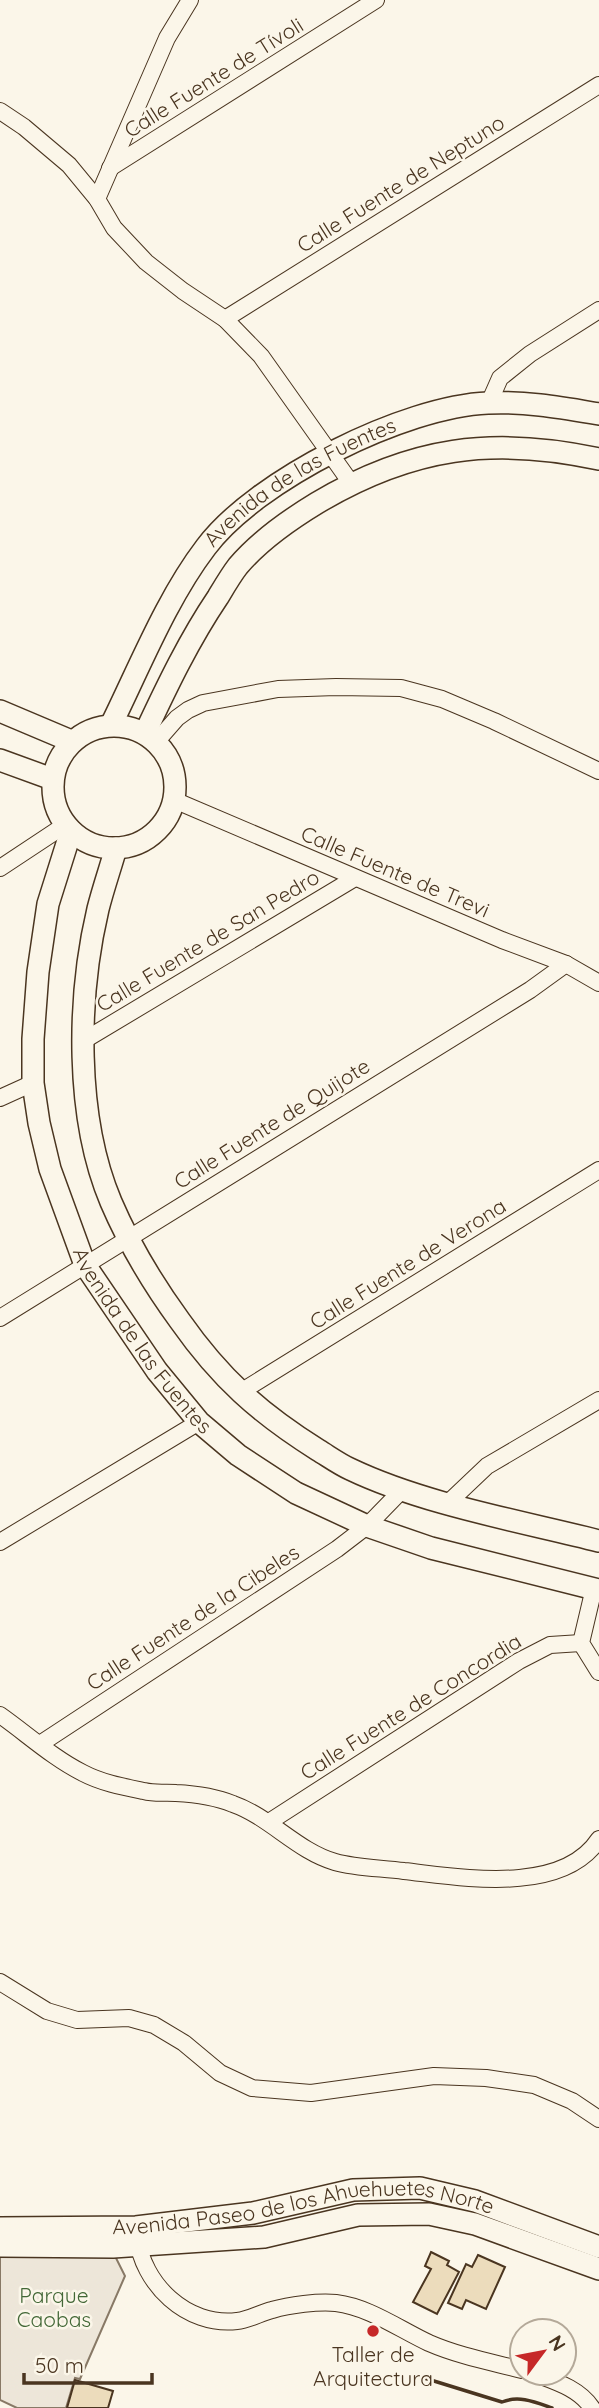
<svg xmlns="http://www.w3.org/2000/svg" width="599" height="2408" viewBox="0 0 599 2408" font-family="Quicksand,sans-serif">
<rect width="100%" height="100%" fill="#fbf6e9"/>
<polygon fill="#ede6d9" stroke="#887966" stroke-width="2" points="0,2254 114,2254 125,2276 80,2379 75,2378 66,2408 17,2408 0,2400"/>
<g fill="#ecdcbc" stroke="#4a3520" stroke-width="2">
<polygon points="431,2252 449,2261 447,2265 459,2272 437,2314 413,2302 431,2269 425,2266"/>
<polygon points="478,2255 505,2267 486,2309 466,2300 462,2309 448,2303 466,2264 472,2267"/>
<polygon points="75,2380 113,2391 108,2408 67,2408"/>
</g>
<g fill="none" stroke-linecap="round" stroke-linejoin="round">
<g stroke="#4a3520" stroke-width="18">
<g id="street">
<polyline points="0,111 24,127 69,165 97,199 114,228 146,262 183,291 225,319 261,356 351,483"/>
<polyline points="110,168 376,0"/>
<polyline points="97,199 167,38 190,0"/>
<polyline points="225,319 599,85"/>
<polyline points="489,403 500,378 530,354 599,310"/>
<polyline points="156,742 177,718 188,710 203,703 278,689 336,687 401,688 442,699 494,721 599,771"/>
<polyline points="174,800 502,940 566,964 599,983"/>
<polyline points="0,868 65,825"/>
<polyline points="83,1041 355,878"/>
<polyline points="0,1098 33,1083"/>
<polyline points="0,1318 530,990 566,964"/>
<polyline points="239,1393 599,1170"/>
<polyline points="448,1503 487,1466 599,1400"/>
<polyline points="0,1542 199,1422"/>
<polyline points="594,1588 581,1643 599,1672"/>
<path d="M0 1715C27 1734 53 1758 83 1773 102 1783 124 1787 144 1791 155 1794 165 1792 176 1793 195 1794 216 1797 233 1804 270 1817 297 1851 335 1862 356 1868 382 1868 404 1871 460 1877 562 1896 599 1839"/>
<polyline points="40,1744 337,1549 367,1526 403,1489"/>
<polyline points="269,1822 519,1661 550,1645 581,1643"/>
<polyline points="0,1982 47,2011 77,2020 129,2018 154,2025 184,2043 220,2073 252,2088 311,2093 434,2076 486,2078 534,2085 572,2101 599,2119"/>
<path d="M137 2236C142 2284 187 2327 237 2321 249 2320 260 2313 272 2310 289 2305 319 2301 336 2303 369 2307 399 2329 429 2343 459 2356 491 2362 522 2370"/>
<path d="M533 2373C554 2381 579 2388 592 2408"/>
</g>
</g>
<g stroke="#4a3520" stroke-width="24">
<g id="secondary">
<polyline points="0,711 71,741"/>
<path id="s1" d="M111 725C140 666 167 598 206 547 256 480 405 406 488 403 525 401 563 408 599 414"/>
<circle cx="114" cy="787" r="61"/>
<path d="M145 733C167 686 189 640 218 597 224 587 231 575 238 566 260 540 289 520 317 503 411 447 493 436 599 459"/>
<polyline points="0,760 52,779"/>
<path id="s2" d="M71 831 48 904 38 972 33 1039V1083L39 1123 50 1169 85 1265 157 1371 199 1422 238 1455 296 1493 367 1526 431 1548 599 1590"/>
<path d="M116 848C110 869 103 889 98 909 77 998 75 1117 111 1202 129 1244 153 1284 180 1321 220 1378 259 1413 318 1450 328 1456 339 1464 350 1469 423 1504 520 1521 599 1541"/>
<path id="s3" d="M0 2228 136 2227 253 2213 353 2190 420 2188 475 2201 599 2247"/>
<polyline points="0,2246 113,2247 264,2237 358,2215 429,2214 475,2224 599,2269"/>
</g>
</g>
<use href="#street" stroke="#fbf6e9" stroke-width="16"/>
<use href="#secondary" stroke="#fbf6e9" stroke-width="21"/>
<path stroke="#4a3520" stroke-width="3.5" d="M421 2377 502 2402C519 2395 535 2402 552 2408"/>
</g>
<circle fill="#c62828" stroke="#fbf6e9" stroke-width="2.5" cx="373" cy="2331" r="7"/>
<g text-anchor="middle" stroke-width="5" stroke-linejoin="round" paint-order="stroke">
<g font-size="21" fill="#4a3520" stroke="#fbf6e9">
<text transform="translate(214 78) rotate(-32)" y="7">Calle Fuente de Tívoli</text>
<text transform="translate(401 184) rotate(-32)" y="7">Calle Fuente de Neptuno</text>
<text dy="7" stroke="none"><textPath href="#s1" startOffset="318">Avenida de las Fuentes</textPath></text>
<text transform="translate(395 872) rotate(23)" y="7">Calle Fuente de Trevi</text>
<text transform="translate(208 941) rotate(-31)" y="7">Calle Fuente de San Pedro</text>
<text transform="translate(272 1124) rotate(-32)" y="7">Calle Fuente de Quijote</text>
<text transform="translate(408 1264) rotate(-32)" y="7">Calle Fuente de Verona</text>
<text dy="7" stroke="none"><textPath href="#s2" startOffset="541">Avenida de las Fuentes</textPath></text>
<text transform="translate(193 1618) rotate(-33)" y="7">Calle Fuente de la Cibeles</text>
<text transform="translate(411 1707) rotate(-32)" y="7">Calle Fuente de Concordia</text>
<text dy="7" stroke="none"><textPath href="#s3" startOffset="306">Avenida Paseo de los Ahuehuetes Norte</textPath></text>
</g>
<g font-size="21" fill="#436837" stroke="#fbf6e9">
<text x="54" y="2303">Parque<tspan x="54" dy="24">Caobas</tspan></text>
</g>
<g font-size="21" fill="#4a3520" stroke="#fbf6e9">
<text x="373" y="2362">Taller de<tspan x="373" dy="24">Arquitectura</tspan></text>
</g>
</g>
<g transform="translate(543 2352) rotate(58)"><circle r="33" fill="#fbf6e9" stroke="#b4a999" stroke-width="2"/>
<path d="M0-5L12 26L0 18L-12 26Z" fill="#c62828"/>
<text y="-10" font-size="19" font-weight="bold" text-anchor="middle" fill="#4a3520">N</text>
</g>
<path d="M24 2373v10h128v-10" fill="none" stroke="#4a3520" stroke-width="3.5"/>
<text x="35" y="2373" font-size="21" fill="#4a3520" stroke="#fbf6e9" stroke-width="5" paint-order="stroke">50 m</text>
</svg>
